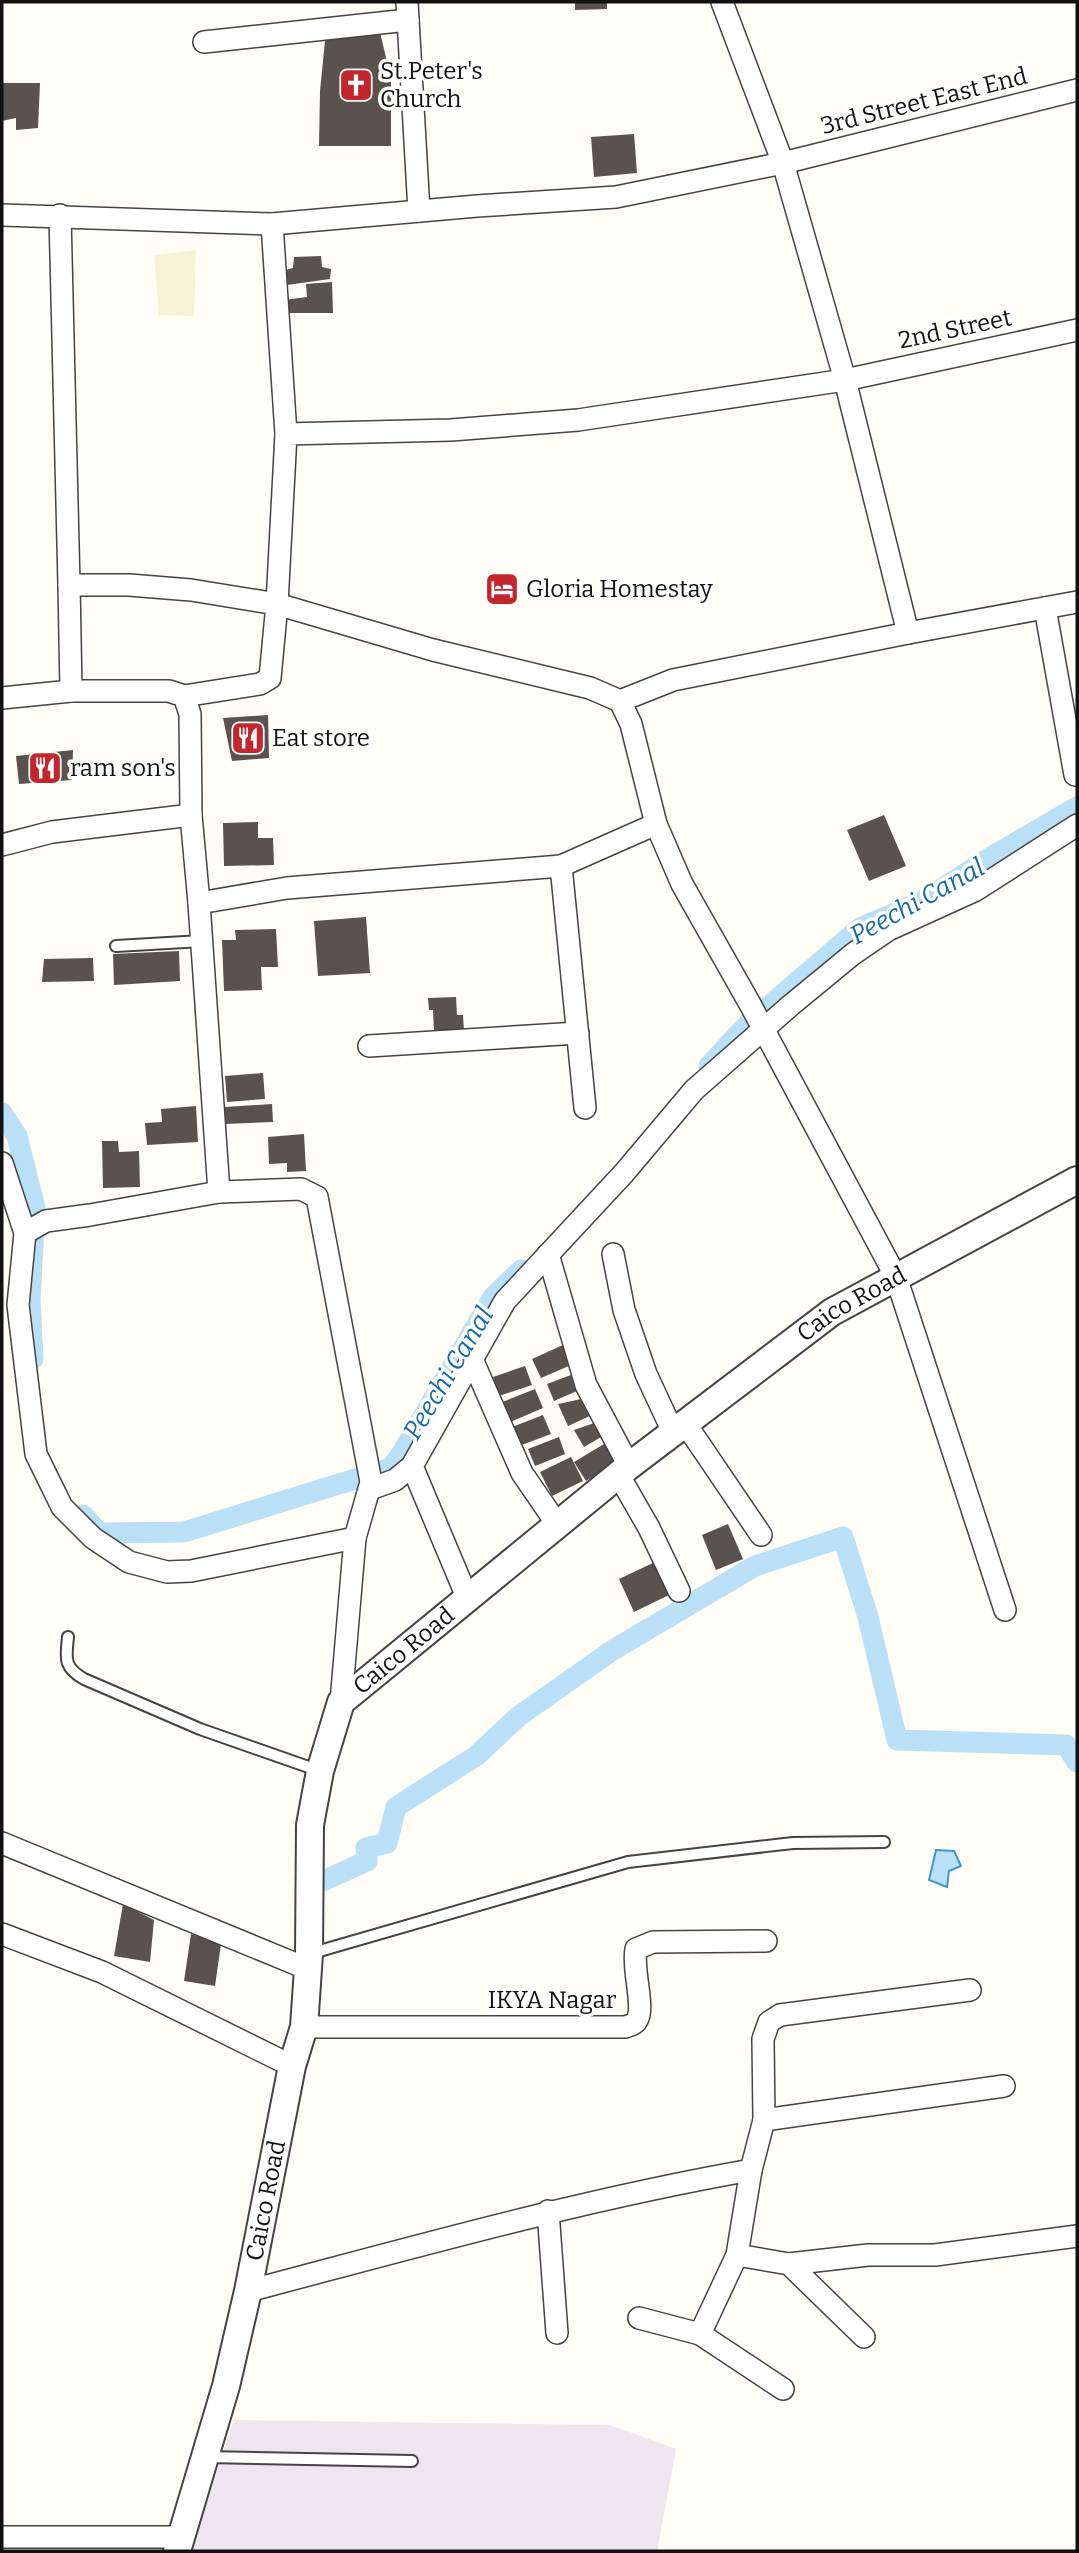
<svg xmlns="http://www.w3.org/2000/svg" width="1079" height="2553" viewBox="0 0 1079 2553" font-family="Bitter,serif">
<rect width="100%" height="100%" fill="#fffdf5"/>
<polygon fill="#eee6ef" points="234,2420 610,2425 676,2449 657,2551 190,2551"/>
<polygon fill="#f6f3d4" points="196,250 194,316 159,315 154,255"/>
<polygon fill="#b9e0f7" stroke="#3f96cf" stroke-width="2" points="936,1850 954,1851 961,1866 949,1871 947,1887 929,1880"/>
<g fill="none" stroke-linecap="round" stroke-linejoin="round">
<g stroke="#b9e0f7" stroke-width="21">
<polyline points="709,1066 747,1025 860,928 921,902 991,857 1077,807"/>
<polyline points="2,1113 17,1136 35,1208 30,1300 33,1359"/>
<polyline points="83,1515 99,1533 184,1532 391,1468 402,1453 493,1297 521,1270"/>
<polyline points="323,1881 367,1861 366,1848 387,1843 396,1807 476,1756 519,1716 613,1650 755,1566 843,1537 868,1617 897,1740 1066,1745 1077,1762"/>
</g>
</g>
<g fill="#5a524d">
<polygon points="575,2 607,2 607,9 575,10"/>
<polygon points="379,28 391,79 391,146 319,146 320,91 325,41"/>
<polygon points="2,83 40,83 38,128 16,130 16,118 2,121"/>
<polygon points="634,134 637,173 594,177 591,137"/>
<polygon points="321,256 322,267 331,269 330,279 287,285 286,270 293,268 294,257"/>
<polygon points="332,282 333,313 283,313 284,300 307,297 306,284"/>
<polygon points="268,715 269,758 232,761 223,718"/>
<polygon points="73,750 72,780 19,784 16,756"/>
<polygon points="884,815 906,866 869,881 847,830"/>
<polygon points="258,822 258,838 273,838 274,865 224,866 223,823"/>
<polygon points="366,917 370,973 318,976 314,921"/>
<polygon points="276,929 278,967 261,967 262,990 224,991 222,940 236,940 235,930"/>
<polygon points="179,951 180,981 114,985 113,954"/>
<polygon points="93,958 94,981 42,982 44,959"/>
<polygon points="456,997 457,1015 463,1015 464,1031 434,1032 433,1010 429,1010 428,998"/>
<polygon points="263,1073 265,1099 227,1102 225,1076"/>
<polygon points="272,1104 273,1122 225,1124 224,1107"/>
<polygon points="196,1106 198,1142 147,1145 145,1123 162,1122 161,1109"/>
<polygon points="304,1134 306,1171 287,1172 287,1163 269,1164 268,1137"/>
<polygon points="102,1141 118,1141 119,1152 139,1151 140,1187 103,1188"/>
<polygon points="563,1345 571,1365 541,1378 532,1359"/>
<polygon points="525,1366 532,1385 499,1396 493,1377"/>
<polygon points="571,1375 577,1391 554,1401 547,1384"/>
<polygon points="535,1389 543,1408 508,1423 500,1403"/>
<polygon points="586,1398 592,1415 568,1426 558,1404"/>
<polygon points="543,1415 551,1434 519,1446 512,1427"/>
<polygon points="597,1422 603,1436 584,1447 574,1430"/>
<polygon points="559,1437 565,1454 535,1466 528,1449"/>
<polygon points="604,1444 616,1462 586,1481 574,1462"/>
<polygon points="571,1457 583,1481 552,1496 540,1472"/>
<polygon points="728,1524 743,1559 716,1570 702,1535"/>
<polygon points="655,1562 671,1594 634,1612 619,1579"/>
<polygon points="123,1904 154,1920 150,1962 114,1956"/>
<polygon points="191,1934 221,1944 215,1986 184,1981"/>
</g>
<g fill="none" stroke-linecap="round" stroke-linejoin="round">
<g stroke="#444" stroke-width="14">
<g id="service">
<polyline points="116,946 202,941"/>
<path d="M68 1637C66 1658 63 1667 84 1679L200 1729 320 1771"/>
<polyline points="309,1954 628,1862 793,1843 884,1842"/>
<polyline points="205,2457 412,2461"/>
</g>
</g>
<g stroke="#444" stroke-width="24">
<g id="minor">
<polyline points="407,2 419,211"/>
<polyline points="722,2 783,163 845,380 908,633 1077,602"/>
<polyline points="204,42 408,20"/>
<polyline points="2,215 272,224 477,206 616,197 783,163 1077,90"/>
<polyline points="60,215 69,585"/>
<polyline points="272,224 286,434"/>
<polyline points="1045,608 1075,775"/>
<polyline points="908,633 673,680 620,701 590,688 433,650 277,604 286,434 451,430 578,420 845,380 1077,330"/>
<polyline points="71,691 169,691 184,696 190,714 191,815 199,903"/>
<polyline points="2,698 71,691 69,585 129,585 191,590 277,604 270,678 260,684 184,696"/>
<polyline points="620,701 631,724 656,824 682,884 750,1004 896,1277 1005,1610"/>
<polyline points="2,845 52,832 191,815"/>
<polyline points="561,866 656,824"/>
<polyline points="369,1046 578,1033"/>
<polyline points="2,1163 25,1233 18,1305 36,1454 62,1507 93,1538 129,1562 167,1572 191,1571 355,1538"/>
<polyline points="219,1192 199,903 287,888 561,866 585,1108"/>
<polyline points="25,1233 46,1221 90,1215 219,1192 301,1189 317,1197 371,1482 355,1538 341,1702"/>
<polyline points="548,1254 586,1385 629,1466"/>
<polyline points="613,1254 624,1310 646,1374 673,1432"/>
<polyline points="472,1359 522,1473 557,1524"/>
<polyline points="685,1423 761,1535"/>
<polyline points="618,1474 649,1528 679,1591"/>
<polyline points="370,1489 395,1480 412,1466"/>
<polyline points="467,1597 412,1466 505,1301 624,1173 694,1090 791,1005 853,954 888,930 976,890 1077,825"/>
<polyline points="2,1843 308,1969"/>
<polyline points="2,1934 102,1972 292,2066"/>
<path d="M304 2027H625C631 2025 636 2024 638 2018 644 2003 632 1969 636 1949L653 1942 766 1941"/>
<polyline points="764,2120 763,2039 769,2022 780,2015 970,1990"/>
<polyline points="751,2170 737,2255 700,2334 783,2389"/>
<polyline points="548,2211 557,2333"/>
<polyline points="737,2255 789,2264 864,2337"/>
<polyline points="789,2264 868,2255 935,2255 1077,2236"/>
<path d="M248 2291C415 2247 581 2200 751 2170L764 2120 1004 2086"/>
<polyline points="639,2318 700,2334"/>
<polyline points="2,2537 181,2537"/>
</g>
</g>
<g stroke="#444" stroke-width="30">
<g id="tertiary">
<path id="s1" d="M177 2551 226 2386 248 2291 292 2066 304 2027 309 1954 310 1825 320 1771 341 1702 629 1466 832 1312 1077 1180"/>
</g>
</g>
<use href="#service" stroke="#fff" stroke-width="10"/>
<use href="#minor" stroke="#fff" stroke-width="21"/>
<use href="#tertiary" stroke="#fff" stroke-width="26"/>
</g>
<defs>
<g id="church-square" transform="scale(1.75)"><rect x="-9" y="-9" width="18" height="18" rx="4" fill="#c4262e" stroke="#fff"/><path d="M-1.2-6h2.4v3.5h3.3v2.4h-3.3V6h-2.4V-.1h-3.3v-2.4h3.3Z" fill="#fff"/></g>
<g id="hotel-square" transform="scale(1.75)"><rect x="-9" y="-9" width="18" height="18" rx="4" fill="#c4262e" stroke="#fff"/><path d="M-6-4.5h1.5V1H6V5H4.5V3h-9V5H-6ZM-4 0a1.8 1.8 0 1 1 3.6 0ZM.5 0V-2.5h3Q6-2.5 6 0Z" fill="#fff"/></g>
<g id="restaurant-square" transform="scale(1.75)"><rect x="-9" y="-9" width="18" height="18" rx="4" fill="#c4262e" stroke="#fff"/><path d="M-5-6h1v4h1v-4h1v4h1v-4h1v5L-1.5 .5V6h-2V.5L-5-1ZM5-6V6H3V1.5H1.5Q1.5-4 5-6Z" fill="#fff"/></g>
</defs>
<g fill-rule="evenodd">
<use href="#church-square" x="356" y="85"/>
<use href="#hotel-square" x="502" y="589"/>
<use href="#restaurant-square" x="248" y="738"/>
<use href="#restaurant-square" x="45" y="768"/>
</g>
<g text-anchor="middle" stroke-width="7" stroke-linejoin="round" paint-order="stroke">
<g font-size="24" fill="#111" stroke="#fff" text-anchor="start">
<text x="380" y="79">St.Peter's<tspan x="380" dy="28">Church</tspan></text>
<text x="526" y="597">Gloria Homestay</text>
<text x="272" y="746">Eat store</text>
<text x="70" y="776">ram son's</text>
</g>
<g font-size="24" fill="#111" stroke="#fff">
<text transform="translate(924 101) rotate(-14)" y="8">3rd Street East End</text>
<text transform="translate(955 329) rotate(-12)" y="8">2nd Street</text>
<text dy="8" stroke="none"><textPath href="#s1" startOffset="1517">Caico Road</textPath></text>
<text dy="8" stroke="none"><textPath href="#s1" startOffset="950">Caico Road</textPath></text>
<text x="552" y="2008">IKYA Nagar</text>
<text dy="8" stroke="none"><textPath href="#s1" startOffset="362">Caico Road</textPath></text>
</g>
<g font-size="26" font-style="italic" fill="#1768a6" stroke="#fff">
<text transform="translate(917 901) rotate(-29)" y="9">Peechi Canal</text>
<text transform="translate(448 1373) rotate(-59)" y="9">Peechi Canal</text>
</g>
</g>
<rect width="1079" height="2553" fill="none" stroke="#111111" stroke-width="7"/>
</svg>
